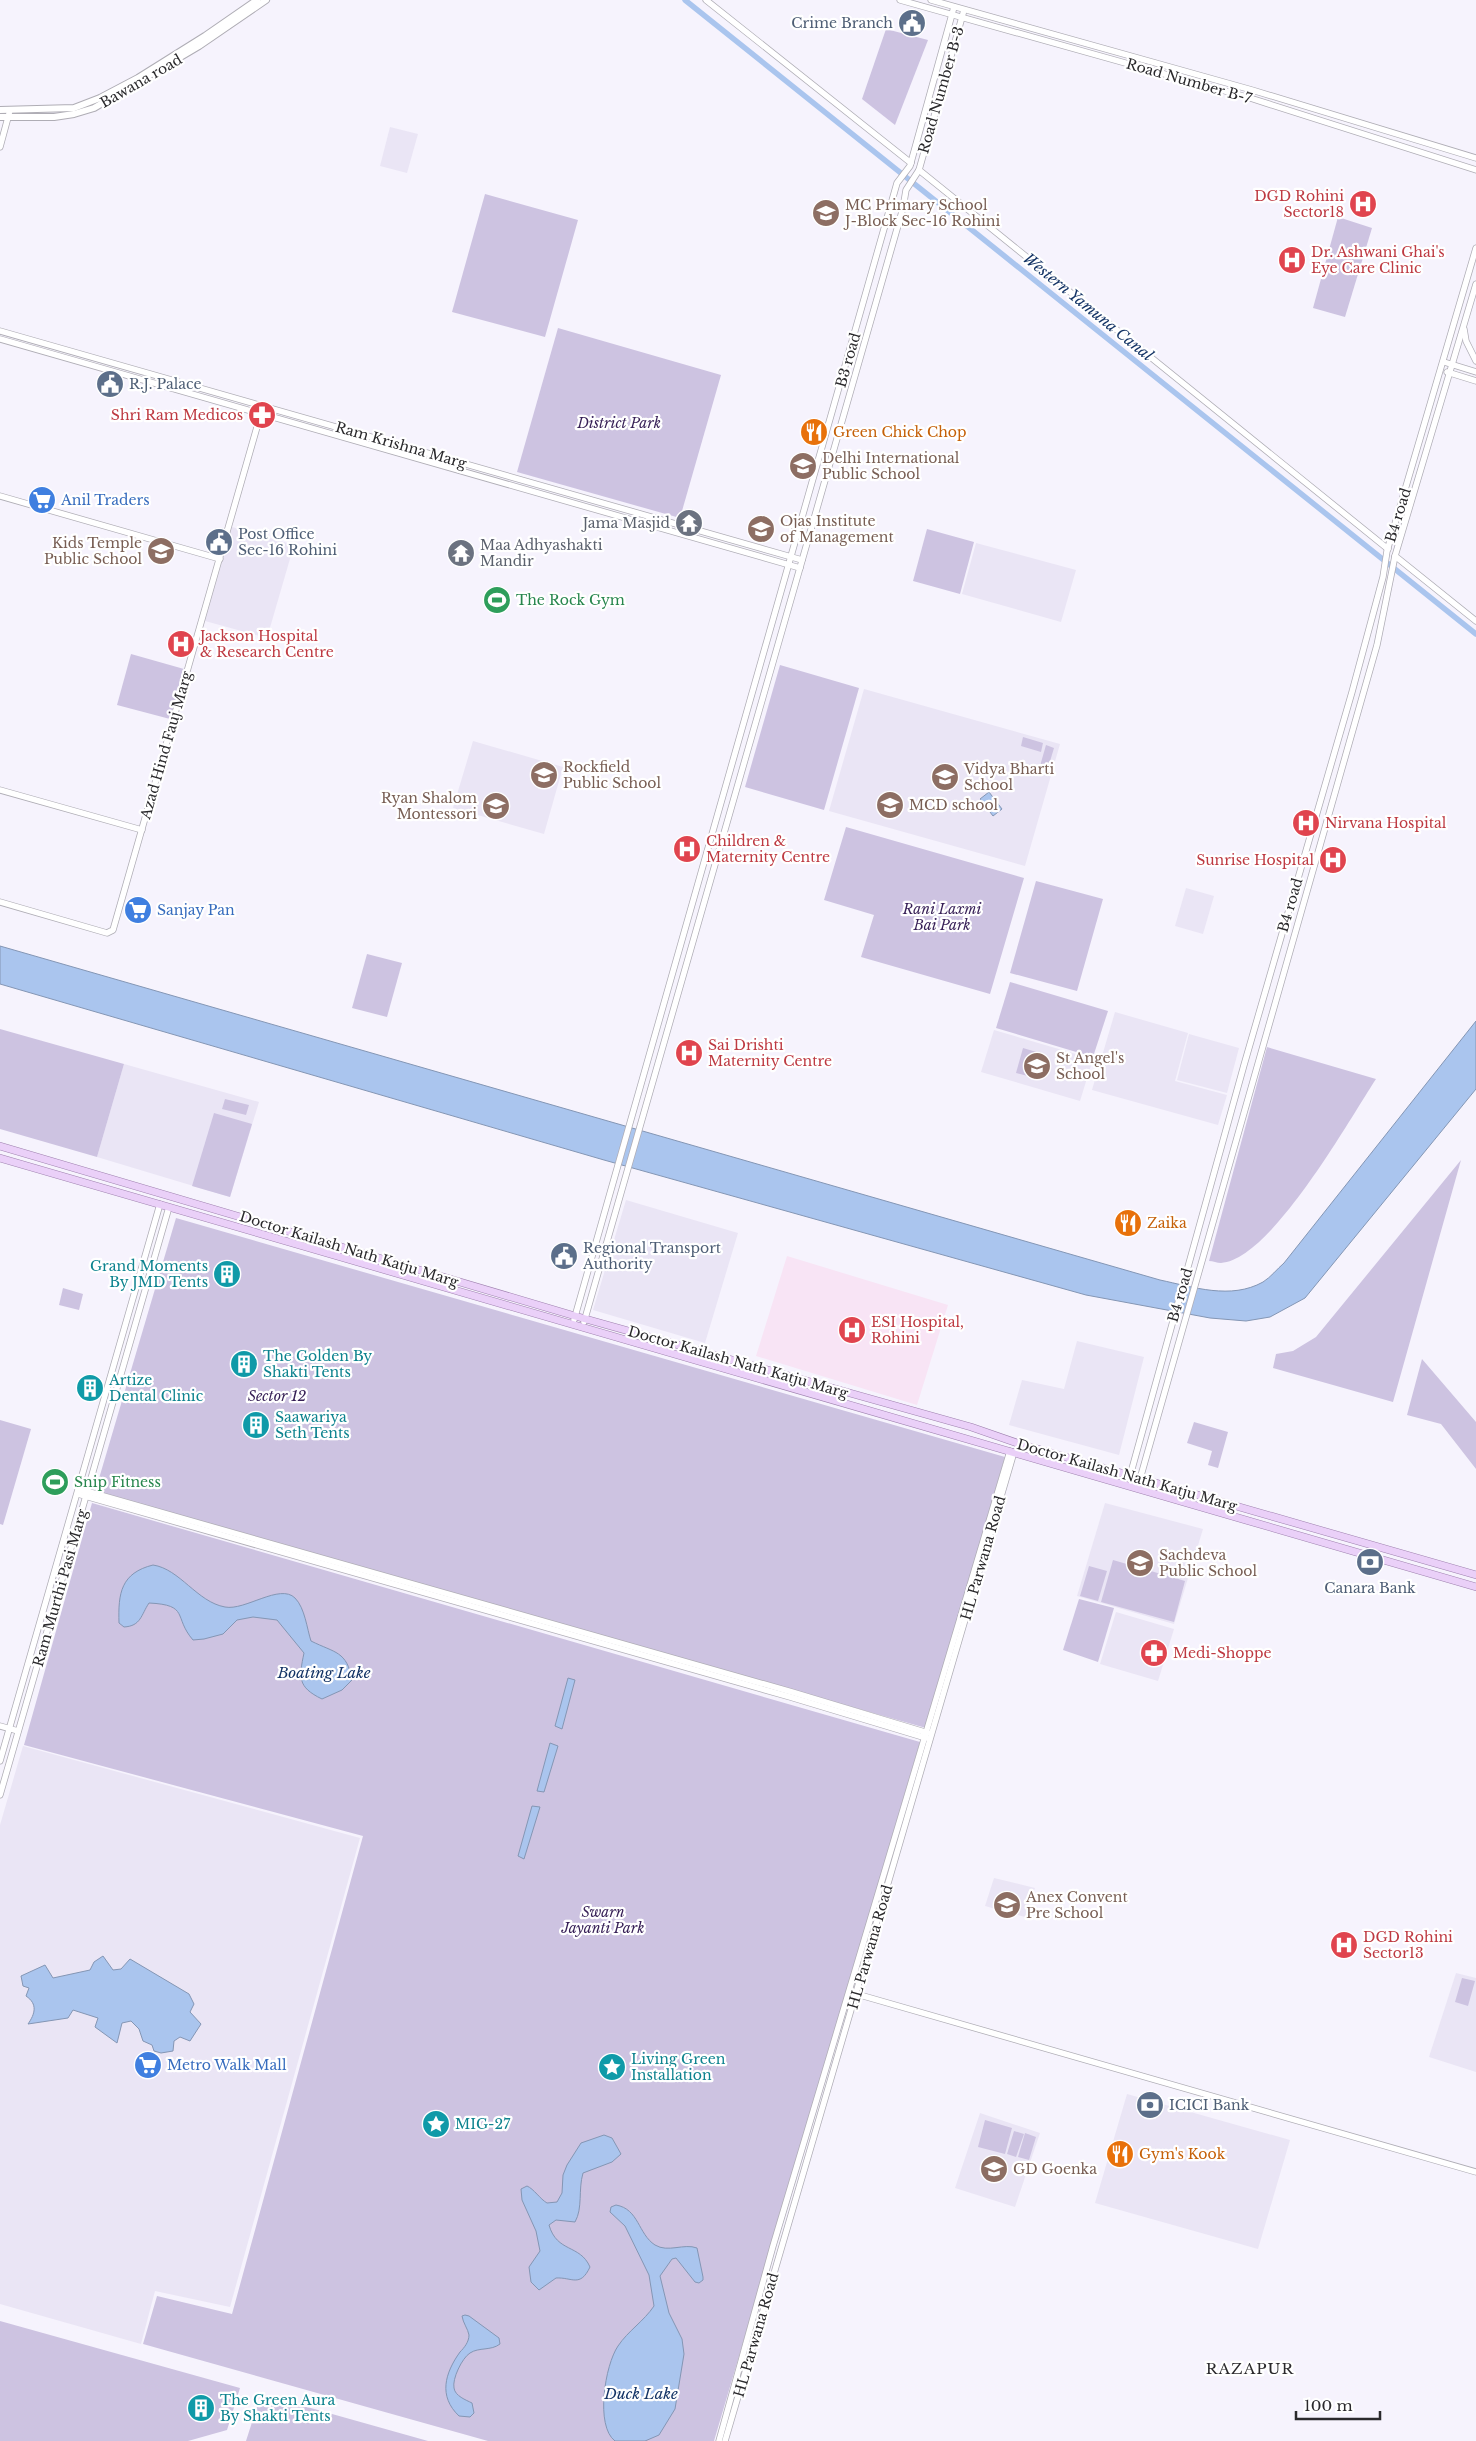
<svg xmlns="http://www.w3.org/2000/svg" width="1476" height="2441" viewBox="0 0 1476 2441" font-family="'Libre Baskerville',serif">
<rect width="100%" height="100%" fill="#f6f3fd"/>
<g fill="#eae5f5">
<polygon points="390,127 418,134 407,173 380,166"/>
<polygon points="232,527 294,545 267,638 205,621"/>
<polygon points="976,543 1076,570 1061,622 962,594"/>
<polygon points="864,689 1060,744 1025,866 829,811"/>
<polygon points="473,741 563,767 544,834 453,808"/>
<polygon points="1186,888 1214,896 1203,934 1175,926"/>
<polygon points="1115,1012 1188,1033 1175,1081 1227,1095 1218,1125 1092,1090"/>
<polygon points="994,1030 1093,1059 1080,1101 981,1072"/>
<polygon points="1189,1034 1239,1048 1227,1093 1177,1080"/>
<polygon points="124,1064 259,1102 230,1197 97,1157"/>
<polygon points="626,1200 738,1233 705,1343 593,1310"/>
<polygon points="1077,1341 1144,1357 1119,1455 1009,1425 1022,1380 1064,1389"/>
<polygon points="1105,1503 1203,1529 1174,1624 1077,1596"/>
<polygon points="1116,1612 1174,1629 1158,1681 1100,1664"/>
<polygon points="23,1746 360,1838 230,2307 155,2291 141,2344 0,2304 0,1825"/>
<polygon points="994,1878 1035,1888 1025,1917 985,1906"/>
<polygon points="1456,1973 1476,1978 1476,2072 1429,2057"/>
<polygon points="1127,2094 1290,2140 1258,2249 1095,2203"/>
<polygon points="980,2113 1040,2133 1015,2207 955,2188"/>
</g>
<polygon fill="#f8e4f5" points="787,1256 948,1305 917,1405 756,1356"/>
<g fill="#cdc3e1">
<polygon points="886,29 928,40 895,125 862,99"/>
<polygon points="485,194 578,220 545,337 452,312"/>
<polygon points="1338,217 1372,228 1345,317 1313,308"/>
<polygon points="558,328 721,375 680,518 517,472"/>
<polygon points="927,529 974,542 960,594 913,581"/>
<polygon points="131,654 184,669 170,719 117,705"/>
<polygon points="780,665 859,688 824,810 745,787"/>
<polygon points="1023,737 1043,743 1041,752 1021,746"/>
<polygon points="1046,745 1054,748 1048,768 1040,766"/>
<polygon points="846,827 1024,878 990,994 861,957 874,915 824,900"/>
<polygon points="1036,881 1103,899 1077,991 1010,973"/>
<polygon points="367,954 402,963 387,1017 352,1008"/>
<polygon points="1010,982 1108,1011 1093,1057 996,1028"/>
<polygon points="0,1029 124,1064 97,1157 0,1129"/>
<path d="M1267 1047 1376 1079C1349 1120 1271 1260 1221 1263 1217 1263 1213 1261 1209 1261Z"/>
<polygon points="1023,1048 1043,1054 1036,1078 1016,1073"/>
<polygon points="225,1099 249,1105 246,1115 222,1109"/>
<polygon points="214,1113 252,1124 230,1197 192,1186"/>
<polygon points="1461,1160 1393,1402 1273,1368 1276,1354 1293,1351 1316,1337"/>
<polygon points="176,1218 1005,1457 926,1728 95,1492"/>
<polygon points="63,1288 83,1294 79,1310 59,1305"/>
<polygon points="1422,1359 1476,1422 1476,1469 1441,1424 1407,1415"/>
<polygon points="0,1420 31,1429 3,1525 0,1524"/>
<polygon points="1194,1422 1228,1432 1218,1468 1208,1465 1212,1451 1187,1443"/>
<polygon points="92,1503 920,1742 714,2441 488,2441 143,2344 157,2296 232,2314 363,1836 24,1745"/>
<polygon points="1113,1560 1185,1581 1174,1622 1101,1602"/>
<polygon points="1089,1566 1107,1571 1098,1601 1080,1596"/>
<polygon points="1079,1599 1114,1608 1098,1662 1063,1650"/>
<polygon points="1462,1978 1475,1981 1468,2006 1455,2002"/>
<polygon points="985,2120 1012,2128 1005,2154 978,2147"/>
<polygon points="1014,2131 1024,2134 1016,2157 1007,2154"/>
<polygon points="1025,2133 1036,2137 1029,2160 1018,2157"/>
<polygon points="0,2321 240,2388 227,2430 188,2441 0,2441"/>
<polygon points="261,2394 428,2441 246,2441"/>
</g>
<g fill="#aac5ee" stroke="#8496b4">
<polygon points="989,792 1002,809 993,816 980,799"/>
<path d="M0 946 1160 1280C1193 1287 1231 1300 1263 1282 1271 1277 1277 1269 1284 1263L1476 1021V1089L1305 1298 1270 1317 1246 1321 1210 1318 1086 1295 604 1160 0 984Z"/>
<path d="M153 1565C180 1569 197 1602 225 1607 245 1611 280 1583 295 1598 305 1608 307 1629 311 1641 335 1653 347 1651 352 1680L342 1690 322 1699C297 1687 299 1677 304 1653L277 1620 253 1617 237 1620 223 1634 204 1639 193 1640C173 1617 190 1605 149 1603 141 1615 141 1626 124 1627L119 1623C118 1593 121 1573 153 1565Z"/>
<polygon points="568,1678 575,1680 562,1729 555,1726"/>
<polygon points="550,1743 558,1746 544,1792 537,1791"/>
<polygon points="532,1806 540,1807 524,1859 518,1856"/>
<path d="M103 1956 113 1970 121 1969 130 1959 189 1994 194 2004 190 2012 201 2024 190 2041 180 2037 174 2041 173 2051 161 2053 154 2051 152 2045 143 2041 139 2029 131 2021 122 2023 117 2043 95 2027 98 2018 73 2010 68 2018 28 2024C35 2014 38 2004 26 1996L29 1988 23 1986 21 1976 45 1965 53 1978 90 1970 94 1962Z"/>
<path d="M604 2135 612 2138 621 2154 612 2162 583 2173C578 2190 583 2208 575 2222L556 2220 549 2225C557 2253 580 2244 590 2267 580 2288 572 2277 556 2278L539 2290 531 2282 529 2267 540 2251 536 2231 522 2200 521 2189 527 2186C534 2189 540 2199 547 2203L557 2202 562 2193 563 2175 567 2165 581 2143Z"/>
<path d="M616 2205C639 2209 638 2234 655 2245 668 2253 684 2243 697 2248L703 2277V2280L699 2283 695 2282 676 2258 672 2259 660 2276 669 2313 682 2339 684 2354 675 2409 659 2435 645 2441H615C595 2426 605 2365 618 2346 628 2331 644 2321 654 2306L649 2275 625 2226 610 2212 611 2207Z"/>
<path d="M465 2315 469 2316 499 2338 500 2344C491 2351 479 2347 470 2353 462 2358 452 2379 454 2388 455 2396 466 2400 472 2403L474 2413 470 2417 459 2416C438 2396 445 2373 460 2352 464 2348 469 2342 469 2335 468 2329 463 2323 462 2316Z"/>
</g>
<g fill="none" stroke-linecap="round" stroke-linejoin="round">
<polyline stroke="#aac5ee" stroke-width="5.5" points="685,0 1476,634"/>
<g stroke="#afadb5" stroke-width="7">
<g id="tertiary">
<polyline points="706,0 911,163"/>
<polyline points="900,0 1250,98 1476,170"/>
<polyline points="931,0 1252,90 1476,158"/>
<polyline points="0,147 10,110"/>
<polyline points="919,170 1388,549"/>
<polyline points="1464,329 1466,341 1476,361"/>
<polyline points="0,331 802,560"/>
<polyline points="0,339 800,568"/>
<polyline points="1444,362 1476,372"/>
<polyline points="1447,372 1476,381"/>
<polyline points="0,496 220,559"/>
<polyline points="1395,556 1476,621"/>
<polyline points="0,790 142,830"/>
<polyline points="0,902 107,933 113,930 261,413"/>
<polyline points="574,1320 897,183 910,166 954,7"/>
<polyline points="584,1322 903,208 906,190 919,170 964,10"/>
<polyline points="1130,1476 1244,1065 1352,692 1383,577 1387,551 1476,248"/>
<polyline points="1140,1479 1377,645 1395,556 1476,284"/>
<polyline points="79,1489 792,1692 928,1733"/>
<polyline points="78,1494 790,1697 926,1738"/>
<polyline points="0,1726 18,1731"/>
<polyline points="0,1761 160,1204"/>
<polyline points="0,1795 169,1207"/>
<polyline points="853,1993 1476,2172"/>
<polyline points="719,2441 773,2246 1010,1451"/>
<polyline points="725,2441 1014,1452"/>
</g>
</g>
<g stroke="#afadb5" stroke-width="8">
<g id="secondary">
<polyline points="0,110 74,108 100,98 138,78 205,36 257,0"/>
<polyline points="0,117 54,117 74,114 94,108 199,46 266,0"/>
</g>
</g>
<g stroke="#9e81ae" stroke-width="8">
<g id="primary">
<polyline points="0,1146 575,1316 971,1427 1017,1443 1476,1575"/>
<polyline points="0,1158 1476,1587"/>
</g>
</g>
<use href="#tertiary" stroke="#fff" stroke-width="5.5"/>
<use href="#secondary" stroke="#fff" stroke-width="6"/>
<use href="#primary" stroke="#ead0f8" stroke-width="7"/>
</g>
<defs>
<g id="civic-disc" transform="scale(1.4375)"><circle r="9.5" fill="#5c6f8a" stroke="#fff"/><path d="M-.6-6.5H3V-4.5H.6V-3L4-1V1h2V6H-6V1h2V-1L-.6-3ZM-1.2 2.5V6h2.4V2.5Z" fill="#fff"/></g>
<g id="hospital-disc" transform="scale(1.4375)"><circle r="9.5" fill="#e0444e" stroke="#fff"/><path d="M-5-5h3v3.5h4V-5h3V5h-3V1.5h-4V5h-3Z" fill="#fff"/></g>
<g id="school-disc" transform="scale(1.4375)"><circle r="9.5" fill="#8d6e63" stroke="#fff"/><path d="M0-5L7-2L0 1L-7-2ZM-4 1L0 2.5L4 1V4Q0 6-4 4Z" fill="#fff"/></g>
<g id="pharmacy-disc" transform="scale(1.4375)"><circle r="9.5" fill="#e0444e" stroke="#fff"/><path d="M-2-6h4v4h4v4h-4v4h-4v-4h-4v-4h4Z" fill="#fff"/></g>
<g id="restaurant-disc" transform="scale(1.4375)"><circle r="9.5" fill="#e8710a" stroke="#fff"/><path d="M-5-6h1v4h1v-4h1v4h1v-4h1v5L-1.5 .5V6h-2V.5L-5-1ZM5-6V6H3V1.5H1.5Q1.5-4 5-6Z" fill="#fff"/></g>
<g id="supermarket-disc" transform="scale(1.4375)"><circle r="9.5" fill="#3f7fe0" stroke="#fff"/><path d="M-6-5.5h2.5l.6 2H6L4.5 2H-2.5L-4.4-4H-6ZM-1.5 3.2a1.3 1.3 0 1 0 .1 0ZM3 3.2a1.3 1.3 0 1 0 .1 0Z" fill="#fff"/></g>
<g id="temple-disc" transform="scale(1.4375)"><circle r="9.5" fill="#6b7280" stroke="#fff"/><path d="M0-6L5-2H3V0L6.5 2.5H4V6H1.5V3h-3V6H-4V2.5H-6.5L-3 0V-2H-5Z" fill="#fff"/></g>
<g id="university-disc" transform="scale(1.4375)"><circle r="9.5" fill="#8d6e63" stroke="#fff"/><path d="M0-5L7-2L0 1L-7-2ZM-4 1L0 2.5L4 1V4Q0 6-4 4Z" fill="#fff"/></g>
<g id="stadium-disc" transform="scale(1.4375)"><circle r="9.5" fill="#2e9e5b" stroke="#fff"/><path d="M0-5a6.5 5 0 1 0 0 10a6.5 5 0 1 0 0-10ZM-3.5-1.8h7v3.6h-7Z" fill="#fff"/></g>
<g id="building-disc" transform="scale(1.4375)"><circle r="9.5" fill="#0f9aa8" stroke="#fff"/><path d="M-4-6H4V6H1V3H-1V6H-4ZM-2.5-4.3h1.7v1.8h-1.7ZM.8-4.3h1.7v1.8H.8ZM-2.5-1h1.7V.8h-1.7ZM.8-1h1.7V.8H.8Z" fill="#fff"/></g>
<g id="bank-disc" transform="scale(1.4375)"><circle r="9.5" fill="#5c6f8a" stroke="#fff"/><path d="M-6-4H6V4H-6ZM0-2.3a2.3 2.3 0 1 0 0 4.6a2.3 2.3 0 1 0 0-4.6Z" fill="#fff"/></g>
<g id="sight-disc" transform="scale(1.4375)"><circle r="9.5" fill="#0f9aa8" stroke="#fff"/><path d="M0-6L1.8-2.2L6-1.7L2.9 1.2L3.7 5.4L0 3.3L-3.7 5.4L-2.9 1.2L-6-1.7L-1.8-2.2Z" fill="#fff"/></g>
</defs>
<g fill-rule="evenodd">
<use href="#civic-disc" x="912" y="23"/>
<use href="#hospital-disc" x="1363" y="204"/>
<use href="#school-disc" x="826" y="213"/>
<use href="#hospital-disc" x="1292" y="260"/>
<use href="#civic-disc" x="110" y="384"/>
<use href="#pharmacy-disc" x="262" y="415"/>
<use href="#restaurant-disc" x="814" y="432"/>
<use href="#school-disc" x="803" y="466"/>
<use href="#supermarket-disc" x="42" y="500"/>
<use href="#temple-disc" x="689" y="523"/>
<use href="#university-disc" x="761" y="529"/>
<use href="#civic-disc" x="219" y="542"/>
<use href="#school-disc" x="161" y="551"/>
<use href="#temple-disc" x="461" y="553"/>
<use href="#stadium-disc" x="497" y="600"/>
<use href="#hospital-disc" x="181" y="644"/>
<use href="#school-disc" x="544" y="775"/>
<use href="#school-disc" x="945" y="777"/>
<use href="#school-disc" x="890" y="805"/>
<use href="#school-disc" x="496" y="806"/>
<use href="#hospital-disc" x="1306" y="823"/>
<use href="#hospital-disc" x="687" y="849"/>
<use href="#hospital-disc" x="1333" y="860"/>
<use href="#supermarket-disc" x="138" y="910"/>
<use href="#hospital-disc" x="689" y="1053"/>
<use href="#school-disc" x="1037" y="1066"/>
<use href="#restaurant-disc" x="1128" y="1223"/>
<use href="#civic-disc" x="564" y="1256"/>
<use href="#building-disc" x="227" y="1274"/>
<use href="#hospital-disc" x="852" y="1330"/>
<use href="#building-disc" x="244" y="1364"/>
<use href="#building-disc" x="90" y="1388"/>
<use href="#building-disc" x="256" y="1425"/>
<use href="#stadium-disc" x="55" y="1482"/>
<use href="#bank-disc" x="1370" y="1562"/>
<use href="#school-disc" x="1140" y="1563"/>
<use href="#pharmacy-disc" x="1154" y="1653"/>
<use href="#school-disc" x="1007" y="1905"/>
<use href="#hospital-disc" x="1344" y="1945"/>
<use href="#supermarket-disc" x="148" y="2065"/>
<use href="#sight-disc" x="612" y="2067"/>
<use href="#bank-disc" x="1150" y="2105"/>
<use href="#sight-disc" x="436" y="2124"/>
<use href="#restaurant-disc" x="1120" y="2154"/>
<use href="#school-disc" x="994" y="2169"/>
<use href="#building-disc" x="201" y="2408"/>
</g>
<g text-anchor="middle" stroke-width="4.5" stroke-linejoin="round" paint-order="stroke">
<g font-size="14" fill="#4e5e75" stroke="#fff" text-anchor="start">
<text x="893" y="28" text-anchor="end">Crime Branch</text>
<text x="129" y="389">R.J. Palace</text>
<text x="238" y="539">Post Office<tspan x="238" dy="16">Sec-16 Rohini</tspan></text>
<text x="583" y="1253">Regional Transport<tspan x="583" dy="16">Authority</tspan></text>
<text x="1370" y="1593" text-anchor="middle">Canara Bank</text>
<text x="1169" y="2110">ICICI Bank</text>
</g>
<g font-size="14" fill="#2a292c" stroke="#fff">
<text transform="translate(141 81) rotate(-30)" y="5">Bawana road</text>
<text transform="translate(1189 81) rotate(16)" y="5">Road Number B-7</text>
<text transform="translate(941 90) rotate(-74)" y="5">Road Number B-3</text>
<text transform="translate(848 360) rotate(-74)" y="5">B3 road</text>
<text transform="translate(401 445) rotate(16)" y="5">Ram Krishna Marg</text>
<text transform="translate(1398 515) rotate(-73)" y="5">B4 road</text>
<text transform="translate(166 745) rotate(-74)" y="5">Azad Hind Fauj Marg</text>
<text transform="translate(1290 905) rotate(-74)" y="5">B4 road</text>
<text transform="translate(349 1249) rotate(17)" y="5">Doctor Kailash Nath Katju Marg</text>
<text transform="translate(1180 1295) rotate(-74)" y="5">B4 road</text>
<text transform="translate(738 1362) rotate(16)" y="5">Doctor Kailash Nath Katju Marg</text>
<text transform="translate(1127 1475) rotate(16)" y="5">Doctor Kailash Nath Katju Marg</text>
<text transform="translate(983 1558) rotate(-74)" y="5">HL Parwana Road</text>
<text transform="translate(60 1588) rotate(-74)" y="5">Ram Murthi Pasi Marg</text>
<text transform="translate(870 1947) rotate(-74)" y="5">HL Parwana Road</text>
<text transform="translate(756 2335) rotate(-74)" y="5">HL Parwana Road</text>
</g>
<g font-size="14" fill="#be3a42" stroke="#fff" text-anchor="start">
<text x="1344" y="201" text-anchor="end">DGD Rohini<tspan x="1344" dy="16">Sector18</tspan></text>
<text x="1311" y="257">Dr. Ashwani Ghai's<tspan x="1311" dy="16">Eye Care Clinic</tspan></text>
<text x="243" y="420" text-anchor="end">Shri Ram Medicos</text>
<text x="200" y="641">Jackson Hospital<tspan x="200" dy="16">&amp; Research Centre</tspan></text>
<text x="1325" y="828">Nirvana Hospital</text>
<text x="706" y="846">Children &amp;<tspan x="706" dy="16">Maternity Centre</tspan></text>
<text x="1314" y="865" text-anchor="end">Sunrise Hospital</text>
<text x="708" y="1050">Sai Drishti<tspan x="708" dy="16">Maternity Centre</tspan></text>
<text x="871" y="1327">ESI Hospital,<tspan x="871" dy="16">Rohini</tspan></text>
<text x="1173" y="1658">Medi-Shoppe</text>
<text x="1363" y="1942">DGD Rohini<tspan x="1363" dy="16">Sector13</tspan></text>
</g>
<g font-size="14" fill="#785e54" stroke="#fff" text-anchor="start">
<text x="845" y="210">MC Primary School<tspan x="845" dy="16">J-Block Sec-16 Rohini</tspan></text>
<text x="822" y="463">Delhi International<tspan x="822" dy="16">Public School</tspan></text>
<text x="780" y="526">Ojas Institute<tspan x="780" dy="16">of Management</tspan></text>
<text x="142" y="548" text-anchor="end">Kids Temple<tspan x="142" dy="16">Public School</tspan></text>
<text x="563" y="772">Rockfield<tspan x="563" dy="16">Public School</tspan></text>
<text x="964" y="774">Vidya Bharti<tspan x="964" dy="16">School</tspan></text>
<text x="477" y="803" text-anchor="end">Ryan Shalom<tspan x="477" dy="16">Montessori</tspan></text>
<text x="909" y="810">MCD school</text>
<text x="1056" y="1063">St Angel's<tspan x="1056" dy="16">School</tspan></text>
<text x="1159" y="1560">Sachdeva<tspan x="1159" dy="16">Public School</tspan></text>
<text x="1026" y="1902">Anex Convent<tspan x="1026" dy="16">Pre School</tspan></text>
<text x="1013" y="2174">GD Goenka</text>
</g>
<g font-size="14" font-style="italic" fill="#361f56" stroke="#fff">
<text x="619" y="428">District Park</text>
<text x="942" y="914">Rani Laxmi<tspan x="942" dy="16">Bai Park</tspan></text>
<text x="277" y="1401">Sector 12</text>
<text x="603" y="1917">Swarn<tspan x="603" dy="16">Jayanti Park</tspan></text>
</g>
<g font-size="14" fill="#c56008" stroke="#fff" text-anchor="start">
<text x="833" y="437">Green Chick Chop</text>
<text x="1147" y="1228">Zaika</text>
<text x="1139" y="2159">Gym's Kook</text>
</g>
<g font-size="14" fill="#366cbe" stroke="#fff" text-anchor="start">
<text x="61" y="505">Anil Traders</text>
<text x="157" y="915">Sanjay Pan</text>
<text x="167" y="2070">Metro Walk Mall</text>
</g>
<g font-size="14" fill="#5b616d" stroke="#fff" text-anchor="end">
<text x="670" y="528">Jama Masjid</text>
<text x="480" y="550" text-anchor="start">Maa Adhyashakti<tspan x="480" dy="16">Mandir</tspan></text>
</g>
<g font-size="14" fill="#27864d" stroke="#fff" text-anchor="start">
<text x="516" y="605">The Rock Gym</text>
<text x="74" y="1487">Snip Fitness</text>
</g>
<g font-size="14" fill="#0d838f" stroke="#fff" text-anchor="start">
<text x="208" y="1271" text-anchor="end">Grand Moments<tspan x="208" dy="16">By JMD Tents</tspan></text>
<text x="263" y="1361">The Golden By<tspan x="263" dy="16">Shakti Tents</tspan></text>
<text x="109" y="1385">Artize<tspan x="109" dy="16">Dental Clinic</tspan></text>
<text x="275" y="1422">Saawariya<tspan x="275" dy="16">Seth Tents</tspan></text>
<text x="631" y="2064">Living Green<tspan x="631" dy="16">Installation</tspan></text>
<text x="455" y="2129">MIG-27</text>
<text x="220" y="2405">The Green Aura<tspan x="220" dy="16">By Shakti Tents</tspan></text>
</g>
<g font-size="15" font-style="italic" fill="#143466" stroke="#fff">
<text transform="translate(1088 307) rotate(39)" y="5">Western Yamuna Canal</text>
<text x="324" y="1678">Boating Lake</text>
<text x="641" y="2399">Duck Lake</text>
</g>
<g font-size="15" letter-spacing="1" fill="#2a292c" stroke="#fff">
<text x="1250" y="2374">RAZAPUR</text>
</g>
</g>
<path d="M1296 2411v8h84v-8" fill="none" stroke="#2a292c" stroke-width="2.5"/>
<text x="1304" y="2411" font-size="15" fill="#2a292c" stroke="#ffffff" stroke-width="4" paint-order="stroke">100 m</text>
</svg>
